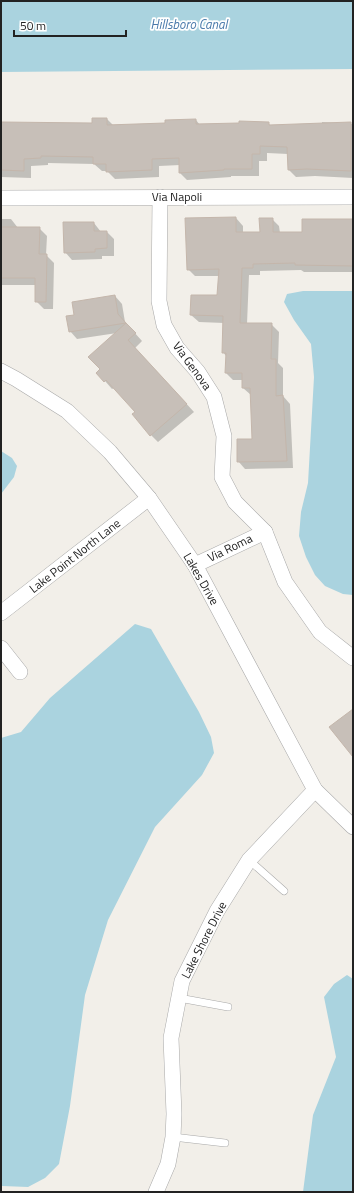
<svg xmlns="http://www.w3.org/2000/svg" width="354" height="1193" viewBox="0 0 354 1193" font-family="'Titillium Web',sans-serif">
<rect width="100%" height="100%" fill="#f2efe9"/>
<g fill="#aad3df">
<polygon points="1,1 353,1 353,69 1,72"/>
<polygon points="303,291 353,291 353,595 343,594 325,586 315,575 306,557 299,536 301,512 308,483 314,377 311,344 294,320 284,302 287,294"/>
<polygon points="1,451 12,458 17,466 14,477 1,494"/>
<polygon points="135,624 151,629 199,712 211,737 214,753 202,775 155,827 108,920 85,995 70,1106 59,1164 45,1178 28,1187 2,1186 1,738 21,732 50,698"/>
<polygon points="347,975 353,979 353,1192 303,1192 313,1115 336,1057 324,997 334,984"/>
</g>
<g fill="#0003">
<polygon points="93,119 107,119 113,125 166,124 196,120 200,125 268,123 271,126 322,125 322,122 353,124 353,178 315,176 296,177 289,170 288,154 267,153 267,161 259,161 259,176 231,176 231,177 187,180 180,173 180,165 159,166 159,177 115,179 107,171 102,171 94,164 48,163 48,165 31,166 31,178 1,177 1,123 93,124"/>
<polygon points="236,218 243,226 243,233 261,233 272,219 279,226 280,233 303,233 353,220 353,272 304,272 301,270 260,271 260,275 249,275 247,324 271,324 279,332 278,363 283,368 283,396 290,404 293,468 245,469 238,461 254,440 251,395 243,388 243,380 233,380 226,373 226,356 223,352 224,323 199,322 191,315 218,296 219,276 195,276 188,269"/>
<polygon points="1,219 11,219 18,228 39,228 47,236 46,255 54,263 53,309 44,309 36,301 36,285 1,285"/>
<polygon points="94,223 101,232 107,232 114,239 114,256 102,256 102,259 72,260 65,252"/>
<polygon points="115,296 122,304 125,322 142,341 135,348 194,412 158,442 151,435 136,412 114,388 112,389 105,381 101,369 117,333 77,339 70,331 75,315"/>
</g>
<g fill="#c7bfb8" stroke="#c4b6ab">
<polygon points="92,118 107,118 107,125 165,123 165,120 196,119 196,124 239,123 239,121 269,122 269,125 351,122 351,171 307,169 288,170 287,147 260,146 260,154 252,154 252,169 224,169 224,170 179,173 179,158 152,159 152,170 106,172 106,164 93,164 93,157 41,156 41,158 24,159 24,171 1,170 1,122 92,123"/>
<polygon points="236,217 236,232 260,232 259,218 273,218 273,232 302,232 302,219 353,219 353,266 295,265 295,263 253,264 253,268 242,268 240,323 272,323 271,359 276,359 276,396 283,395 287,461 237,462 237,439 252,439 250,388 242,388 242,373 225,373 226,353 222,353 223,316 190,315 191,295 217,295 219,269 187,270 185,218"/>
<polygon points="63,222 94,222 94,231 107,231 107,248 95,249 95,252 64,253"/>
<polygon points="1,227 40,227 39,254 47,254 46,302 35,302 35,278 1,278"/>
<polygon points="115,295 118,314 126,323 69,332 66,316 74,315 72,302"/>
<polygon points="126,323 136,333 128,340 187,404 150,436 132,414 135,412 106,380 104,382 96,373 100,369 88,357"/>
<polygon points="353,709 353,757 329,727"/>
</g>
<g fill="none" stroke-linecap="round" stroke-linejoin="round">
<g stroke="#a9a9a9" stroke-width="8">
<g id="service">
<polyline points="249,860 284,891"/>
<polyline points="179,998 228,1007"/>
<polyline points="173,1137 225,1143"/>
</g>
</g>
<g stroke="#a9a9a9" stroke-width="16">
<g id="minor">
<polyline points="160,197 159,301 164,325 177,348 198,372 214,397 224,436 222,477 235,502 265,532 285,582 320,632 353,658"/>
<polyline points="1,198 353,197"/>
<polyline points="1,371 16,379 67,411 110,452 149,498 195,565 315,790 353,827"/>
<polyline points="195,565 265,532"/>
<polyline points="1,613 149,498"/>
<polyline points="1,648 20,672"/>
<polyline points="156,1192 168,1164 173,1137 174,1114 171,1038 182,981 217,911 249,860 315,790"/>
</g>
</g>
<use href="#service" stroke="#fff" stroke-width="7"/>
<use href="#minor" stroke="#fff" stroke-width="15"/>
</g>
<g text-anchor="middle" stroke-width="3.5" stroke-linejoin="round" paint-order="stroke">
<g font-size="12" fill="#222" stroke="#fff">
<text x="177" y="201">Via Napoli</text>
<text transform="translate(192 366) rotate(54)" y="4">Via Genova</text>
<text transform="translate(230 548) rotate(-26)" y="4">Via Roma</text>
<text transform="translate(75 556) rotate(-38)" y="4">Lake Point North Lane</text>
<text transform="translate(201 579) rotate(60)" y="4">Lakes Drive</text>
<text transform="translate(204 940) rotate(-63)" y="4">Lake Shore Drive</text>
</g>
<g font-size="13" font-style="italic" fill="#4a7aab" stroke="#fff">
<text x="189" y="29">Hillsboro Canal</text>
</g>
</g>
<rect width="354" height="1193" fill="none" stroke="#222222" stroke-width="4"/>
<path d="M14 30v6h112v-6" fill="none" stroke="#222222" stroke-width="2"/>
<text x="20" y="30" font-size="12" fill="#222222" stroke="#ffffff" stroke-width="3" paint-order="stroke">50 m</text>
</svg>
